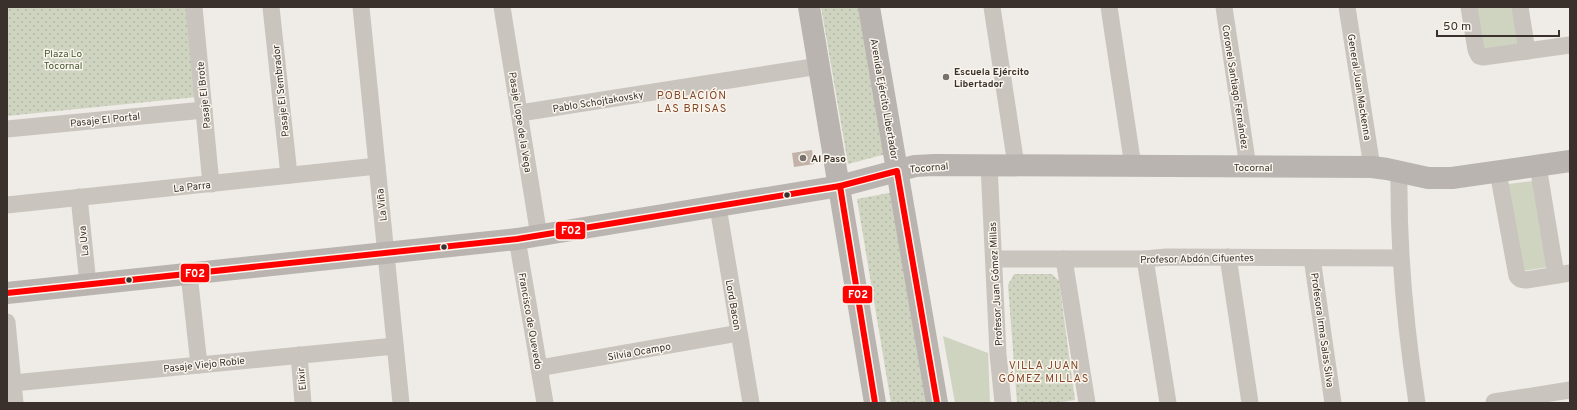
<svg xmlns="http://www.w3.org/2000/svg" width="1577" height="410" viewBox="0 0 1577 410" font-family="Overpass,sans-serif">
<defs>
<pattern id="park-dots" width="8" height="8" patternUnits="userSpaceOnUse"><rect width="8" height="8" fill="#cfd4c1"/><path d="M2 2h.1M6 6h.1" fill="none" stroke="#b2b6a6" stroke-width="1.8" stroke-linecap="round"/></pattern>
</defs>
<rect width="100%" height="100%" fill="#efebe6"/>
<g fill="#cfd4c1">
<polygon points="1475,7 1512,7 1518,44 1481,50"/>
<polygon points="1533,181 1548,267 1523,271 1508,184"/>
<polygon points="943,336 988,353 990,403 955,403"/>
</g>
<g fill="url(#park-dots)">
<polygon points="7,7 187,7 197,97 7,116"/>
<polygon points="821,7 861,7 886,154 848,164"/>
<polygon points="894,192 929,403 891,403 857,199"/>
<polygon points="1014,274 1052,274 1059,281 1075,400 1055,403 1017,403 1008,285"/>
</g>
<polygon fill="#c2b2a8" points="812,150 814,164 794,167 792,153"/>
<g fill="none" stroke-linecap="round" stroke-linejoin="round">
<g stroke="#c9c4be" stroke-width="17">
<polyline points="194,7 211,184"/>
<polyline points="271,7 289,175"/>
<polyline points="361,7 401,403"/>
<polyline points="502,7 539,236"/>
<polyline points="992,7 1016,165"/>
<polyline points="1109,7 1133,166"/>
<polyline points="1224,7 1248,167"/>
<polyline points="1347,7 1372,167"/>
<polyline points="1469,7 1476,50 1479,56 1483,57 1570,45"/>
<polyline points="1520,7 1527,51"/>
<polyline points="520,113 819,66"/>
<polyline points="7,129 204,110"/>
<polyline points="989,165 998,354 1003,403"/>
<polyline points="1538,166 1556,275"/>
<path d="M1399 171C1398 250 1405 325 1417 403"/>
<polyline points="1498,172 1517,276 1520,279 1526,280 1570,273"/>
<polyline points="79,197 88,284"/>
<polyline points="7,205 377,166"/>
<polyline points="718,207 751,403"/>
<polyline points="517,239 545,403"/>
<polyline points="1228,257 1250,403"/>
<polyline points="1312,258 1333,403"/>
<polyline points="994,259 1145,259 1166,257 1400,258"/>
<polyline points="1064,259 1087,403"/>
<polyline points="1145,259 1168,403"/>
<polyline points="189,274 199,365"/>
<polyline points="7,322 15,403"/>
<polyline points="299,355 303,403"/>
<polyline points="539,368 739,333"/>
<polyline points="13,383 395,346"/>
<polyline points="1494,402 1570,390"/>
</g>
<g stroke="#b9b4af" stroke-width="22">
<polyline points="809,7 875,403"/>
<polyline points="869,7 937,403"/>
<polyline points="7,293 517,239 840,186 915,166 934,165 1372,167 1387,169 1428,178 1452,178 1570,161"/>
</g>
<g stroke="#faf6ee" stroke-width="9">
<g id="bus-1">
<polyline points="840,186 875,403"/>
<polyline points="7,293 517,239 840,186 897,171 937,403"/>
</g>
</g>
<use href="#bus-1" stroke="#f00" stroke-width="6"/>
</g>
<g fill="#79726d" stroke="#faf6ee" stroke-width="1.5">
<circle cx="946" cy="77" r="4"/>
<circle cx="803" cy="158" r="4"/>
</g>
<g fill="#3a312c" stroke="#faf6ee" stroke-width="1.5">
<circle cx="787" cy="195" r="3.5"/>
<circle cx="444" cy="247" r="3.5"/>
<circle cx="129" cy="280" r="3.5"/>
</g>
<g text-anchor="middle" stroke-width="3" stroke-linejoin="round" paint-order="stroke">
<g font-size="10" fill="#455730" stroke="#faf6ee">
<text x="63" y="57">Plaza Lo<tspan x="63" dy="12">Tocornal</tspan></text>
</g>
<g font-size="10" font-weight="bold" fill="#3a312c" stroke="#faf6ee" text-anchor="start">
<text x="954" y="75">Escuela Ejército<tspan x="954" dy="12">Libertador</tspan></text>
<text x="811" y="162">Al Paso</text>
</g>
<g font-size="10" fill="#3a312c" stroke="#faf6ee">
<text transform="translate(1236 87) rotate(81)" y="4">Coronel Santiago Fernández</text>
<text transform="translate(1360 87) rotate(81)" y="4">General Juan Mackenna</text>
<text transform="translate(280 91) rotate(-96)" y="4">Pasaje El Sembrador</text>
<text transform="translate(203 95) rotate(-96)" y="4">Pasaje El Brote</text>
<text transform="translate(885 99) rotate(80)" y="4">Avenida Ejército Libertador</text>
<text transform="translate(598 101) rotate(-9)" y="4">Pablo Schojtakovsky</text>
<text transform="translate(105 119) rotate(-6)" y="4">Pasaje El Portal</text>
<text transform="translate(521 122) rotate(81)" y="4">Pasaje Lope de la Vega</text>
<text transform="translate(929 167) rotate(-5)" y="4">Tocornal</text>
<text x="1253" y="171">Tocornal</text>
<text transform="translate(192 186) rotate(-6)" y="4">La Parra</text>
<text transform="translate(381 205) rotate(-96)" y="4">La Viña</text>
<text transform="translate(83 241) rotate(-96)" y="4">La Uva</text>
<text transform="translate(1197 258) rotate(-1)" y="4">Profesor Abdón Cifuentes</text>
<text transform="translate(995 284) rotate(-93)" y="4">Profesor Juan Gómez Millas</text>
<text transform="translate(734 305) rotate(80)" y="4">Lord Bacon</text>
<text transform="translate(531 321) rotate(80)" y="4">Francisco de Quevedo</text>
<text transform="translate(1323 330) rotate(82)" y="4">Profesora Irma Salas Silva</text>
<text transform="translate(639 351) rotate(-10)" y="4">Silvia Ocampo</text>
<text transform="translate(204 364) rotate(-6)" y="4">Pasaje Viejo Roble</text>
<text transform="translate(301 379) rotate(-95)" y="4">Elixir</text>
</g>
<g font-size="11" letter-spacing="1" fill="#854728" stroke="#faf6ee">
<text x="692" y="99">POBLACIÓN<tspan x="692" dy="13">LAS BRISAS</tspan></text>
<text x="1044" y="369">VILLA JUAN<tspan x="1044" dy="13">GÓMEZ MILLAS</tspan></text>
</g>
</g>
<g stroke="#faf6ee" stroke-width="1.5">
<rect x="555" y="221" width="31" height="19" rx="4" fill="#f00"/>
<rect x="180" y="263" width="30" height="20" rx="4" fill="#f00"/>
<rect x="842" y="285" width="31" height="19" rx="4" fill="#f00"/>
</g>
<g font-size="11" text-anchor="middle" font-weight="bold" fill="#fff">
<text x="571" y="234">F02</text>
<text x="195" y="277">F02</text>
<text x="858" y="298">F02</text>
</g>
<rect width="1577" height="410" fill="none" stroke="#3a312c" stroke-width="16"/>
<path d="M1437 30v6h122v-6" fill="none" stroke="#3a312c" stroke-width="2"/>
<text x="1443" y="30" font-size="12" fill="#3a312c" stroke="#faf6ee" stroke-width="3" paint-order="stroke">50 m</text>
</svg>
